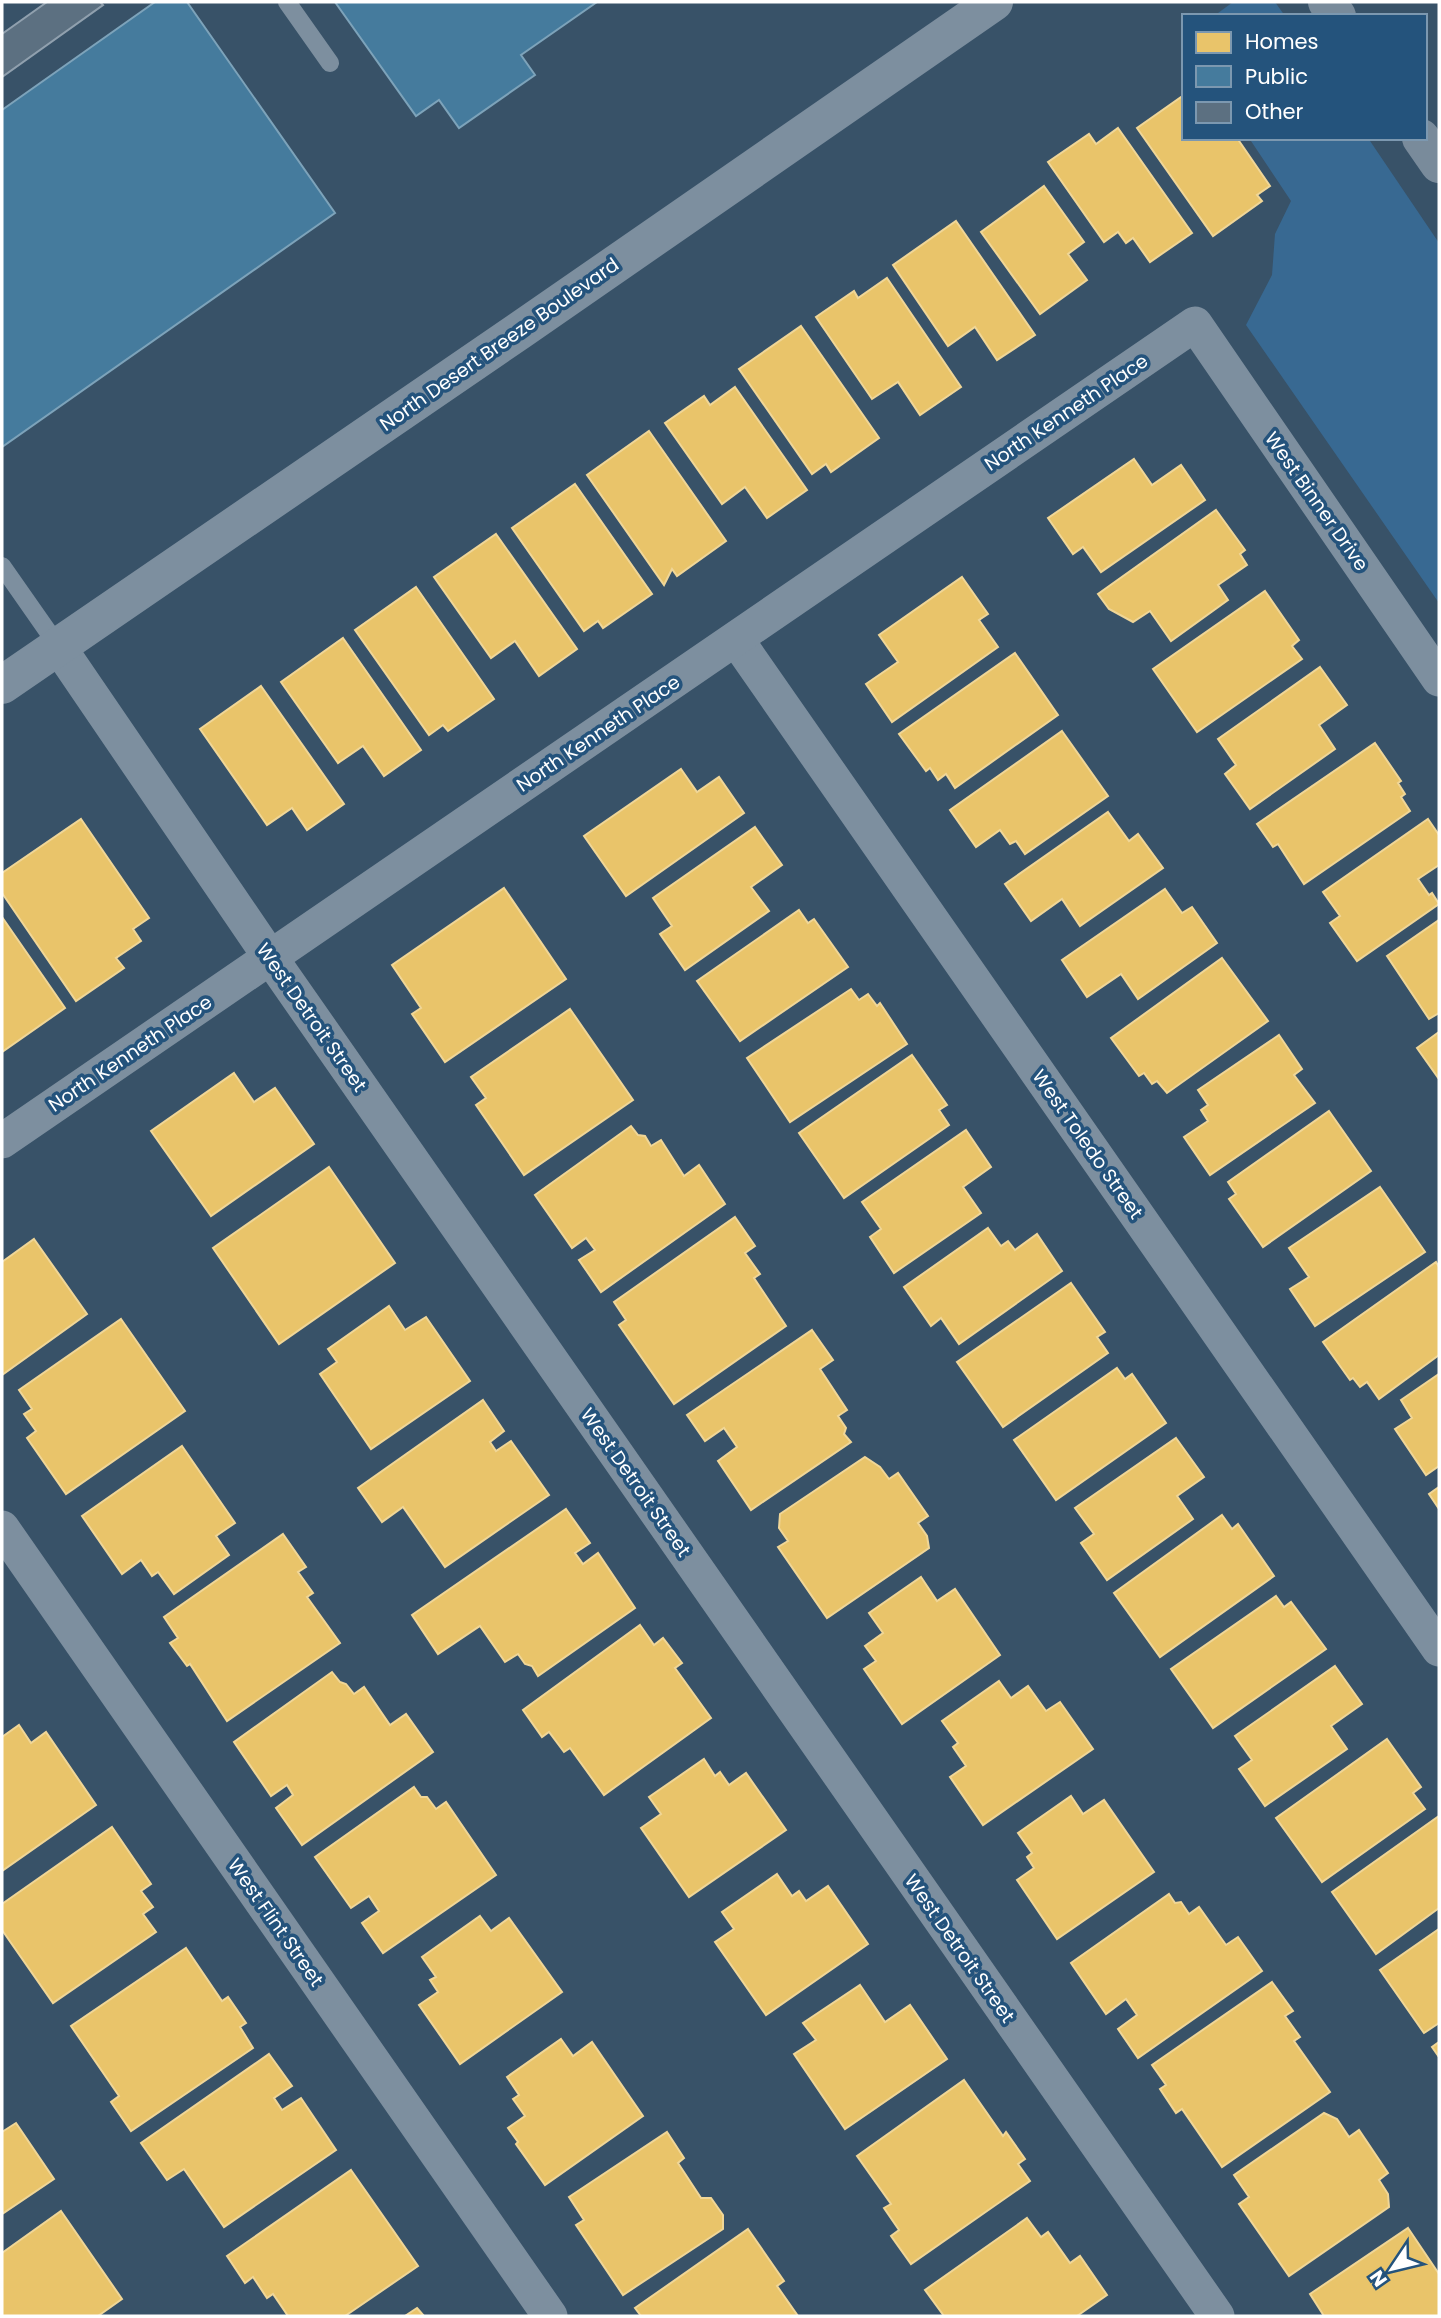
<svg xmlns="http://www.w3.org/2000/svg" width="1441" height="2318" viewBox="0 0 1441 2318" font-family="Poppins,sans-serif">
<rect width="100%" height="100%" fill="#385268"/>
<g fill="#386992">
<polygon points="1233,2 1275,2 1285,16 1214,16"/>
<polygon points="1249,138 1368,138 1439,243 1439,603 1246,325 1272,275 1275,234 1291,201"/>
</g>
<g fill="#e9c46a" stroke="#f0d697" stroke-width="2">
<polygon points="1184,95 1184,138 1237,138 1270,186 1257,195 1262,201 1213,236 1137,128"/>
<polygon points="1118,128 1192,233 1150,262 1133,238 1126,243 1118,232 1104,242 1048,162 1089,134 1096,144"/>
<polygon points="1044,186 1084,242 1068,254 1087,280 1040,314 981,232"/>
<polygon points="956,221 1035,335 997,360 975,327 948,346 893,265"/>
<polygon points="887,278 961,387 920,415 898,382 872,399 816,317 854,291 858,298"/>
<polygon points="801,326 879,438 831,472 826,464 812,474 739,369"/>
<polygon points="735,387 807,490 767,518 745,487 722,504 665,423 704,396 710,405"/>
<polygon points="649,431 726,541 677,576 672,569 664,585 587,475"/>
<polygon points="1134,459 1152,485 1181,465 1205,500 1101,572 1083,547 1073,554 1048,518"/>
<polygon points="575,484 652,594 603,628 598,621 584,631 512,528"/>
<polygon points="1216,510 1245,550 1240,554 1247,565 1218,585 1228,600 1171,641 1150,611 1133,622 1109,609 1098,594"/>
<polygon points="496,534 577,649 539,676 515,641 491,658 434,577"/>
<polygon points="962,577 988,614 979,620 998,647 892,722 866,684 898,662 879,635"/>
<polygon points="416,587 494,699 448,731 443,725 429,735 355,630"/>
<polygon points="1265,591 1299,640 1292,646 1302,659 1197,732 1153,669"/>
<polygon points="343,638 421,750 384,776 363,746 338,763 281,682"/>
<polygon points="1015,653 1058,715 955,788 946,774 938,780 930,768 926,771 899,734"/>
<polygon points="1320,667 1347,705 1319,725 1335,749 1250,809 1225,774 1236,765 1218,739"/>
<polygon points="261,686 344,804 307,830 292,808 267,825 200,729"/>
<polygon points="1062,731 1108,796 1025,854 1016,841 1010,844 1000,830 976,847 950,810"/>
<polygon points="1375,743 1401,781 1398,783 1405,794 1401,797 1410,811 1304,884 1278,844 1273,847 1257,824"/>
<polygon points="681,769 697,792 719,777 744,813 626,896 584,836"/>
<polygon points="1108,812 1129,841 1138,834 1163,868 1080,926 1062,899 1031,921 1005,884"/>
<polygon points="81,819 149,918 133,929 141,941 116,958 124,968 76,1001 2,893 2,873"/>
<polygon points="1428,819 1439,835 1439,865 1418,879 1429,895 1432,893 1439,904 1357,961 1330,923 1340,916 1323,892"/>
<polygon points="755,827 782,865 751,887 769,911 685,970 660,934 672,926 653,898"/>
<polygon points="504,888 566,979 445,1062 412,1014 421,1008 392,965"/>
<polygon points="1165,889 1182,913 1192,907 1217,943 1138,999 1121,974 1087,997 1062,960"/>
<polygon points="799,910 808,923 814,919 848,967 740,1041 697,981"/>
<polygon points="2,917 65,1008 2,1052"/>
<polygon points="1439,920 1439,1013 1429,1019 1387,956"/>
<polygon points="1222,958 1268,1021 1167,1093 1157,1081 1152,1084 1144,1073 1139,1076 1111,1038"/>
<polygon points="851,989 859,1000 868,994 877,1006 880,1003 907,1044 790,1122 747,1058"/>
<polygon points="570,1009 633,1100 524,1175 476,1105 486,1098 471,1077"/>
<polygon points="1439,1032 1439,1079 1417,1048"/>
<polygon points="1279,1035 1302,1069 1294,1075 1315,1103 1210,1175 1184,1137 1208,1121 1201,1110 1208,1105 1198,1090"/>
<polygon points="912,1055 947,1105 939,1110 949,1125 844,1198 799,1133"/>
<polygon points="234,1073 254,1102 275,1088 314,1144 211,1216 151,1131"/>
<polygon points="1329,1111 1371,1171 1263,1247 1229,1199 1236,1194 1228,1182"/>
<polygon points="631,1126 638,1135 645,1136 651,1146 661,1140 684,1176 699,1165 725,1204 601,1292 579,1260 595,1250 586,1238 572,1248 535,1195"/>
<polygon points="966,1130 991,1167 963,1187 981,1213 894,1273 870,1237 881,1229 862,1202"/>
<polygon points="329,1167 395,1263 279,1344 213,1248"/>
<polygon points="1380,1187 1425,1252 1315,1326 1290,1289 1309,1277 1289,1248"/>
<polygon points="735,1217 755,1246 745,1253 760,1274 754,1278 786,1326 674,1404 619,1325 626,1320 614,1302"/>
<polygon points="988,1228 1001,1246 1008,1241 1015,1250 1037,1234 1062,1271 959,1344 941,1318 931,1326 904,1287"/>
<polygon points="34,1239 87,1314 2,1375 2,1262"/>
<polygon points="1436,1262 1439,1267 1439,1355 1379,1399 1367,1382 1360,1387 1353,1378 1350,1380 1323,1342"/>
<polygon points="1071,1283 1105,1332 1097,1337 1108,1353 1003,1427 957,1362"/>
<polygon points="389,1306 405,1330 426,1317 470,1381 371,1449 320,1374 337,1362 328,1349"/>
<polygon points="121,1319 185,1411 66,1494 27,1438 36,1431 24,1414 32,1409 19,1390"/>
<polygon points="812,1330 833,1360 820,1369 847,1410 838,1416 846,1428 844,1434 851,1442 751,1510 718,1461 737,1447 724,1428 705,1441 687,1415"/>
<polygon points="1117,1368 1125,1379 1132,1374 1166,1423 1056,1500 1014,1440"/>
<polygon points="1439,1374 1439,1466 1426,1475 1395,1429 1412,1418 1401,1400"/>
<polygon points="483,1400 504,1431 490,1442 496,1451 511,1441 549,1495 445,1567 403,1507 382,1522 358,1488"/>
<polygon points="1176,1438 1204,1477 1177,1496 1193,1519 1107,1580 1081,1543 1094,1534 1075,1508"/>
<polygon points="182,1446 235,1523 216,1536 229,1555 174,1594 158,1572 152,1576 141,1560 122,1574 82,1516"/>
<polygon points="865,1457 880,1467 889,1479 898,1473 928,1516 918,1523 927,1536 929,1548 827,1618 778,1547 788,1541 779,1528 780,1514"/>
<polygon points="1439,1487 1439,1509 1429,1494"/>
<polygon points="566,1509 590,1543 575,1553 583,1564 598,1553 635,1608 538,1676 532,1666 525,1664 518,1654 505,1662 480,1626 438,1654 412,1615"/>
<polygon points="1222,1515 1232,1529 1238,1524 1274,1576 1160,1657 1114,1593"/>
<polygon points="283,1534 306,1567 298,1572 313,1593 307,1597 340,1643 227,1721 190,1664 187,1666 170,1643 178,1638 164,1617"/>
<polygon points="921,1577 937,1601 955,1589 1000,1655 902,1724 864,1669 876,1661 865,1646 883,1633 869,1613"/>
<polygon points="1276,1596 1284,1607 1291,1602 1326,1649 1213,1728 1171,1669"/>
<polygon points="640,1625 654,1645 663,1638 682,1663 675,1668 711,1718 604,1795 570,1748 564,1752 549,1732 542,1737 523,1710"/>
<polygon points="1335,1666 1362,1704 1331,1726 1347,1749 1265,1806 1239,1769 1252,1760 1235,1736"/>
<polygon points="332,1672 340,1682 346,1684 354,1694 364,1687 390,1725 406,1714 433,1752 302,1845 276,1808 293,1795 287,1785 271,1796 234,1742"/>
<polygon points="999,1681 1011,1698 1028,1686 1046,1711 1060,1702 1093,1749 983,1825 950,1777 966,1766 953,1747 958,1743 942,1721"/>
<polygon points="19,1725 31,1743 46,1732 96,1805 2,1871 2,1737"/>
<polygon points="1387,1739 1421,1787 1413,1793 1425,1809 1322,1882 1276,1818"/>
<polygon points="704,1759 715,1776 720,1772 729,1785 746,1773 786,1830 689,1897 641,1828 661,1814 649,1797"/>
<polygon points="414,1787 421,1797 427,1797 436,1809 446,1802 496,1875 383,1953 362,1923 379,1911 369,1896 351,1908 315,1857"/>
<polygon points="1071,1796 1083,1814 1104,1800 1154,1872 1057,1939 1017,1880 1034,1868 1027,1857 1032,1853 1018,1833"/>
<polygon points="1439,1816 1439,1908 1376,1954 1332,1892"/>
<polygon points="112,1827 151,1884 141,1891 153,1907 143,1914 156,1932 53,2003 2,1930 2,1904"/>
<polygon points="777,1874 792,1896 799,1891 806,1901 828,1886 868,1944 766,2015 715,1942 734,1929 722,1912"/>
<polygon points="1169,1894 1175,1903 1181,1902 1189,1914 1199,1907 1226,1945 1238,1937 1262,1971 1138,2058 1118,2029 1137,2015 1126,1999 1106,2014 1071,1963"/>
<polygon points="480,1916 491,1931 509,1918 562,1992 460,2064 419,2005 438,1992 430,1980 436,1977 422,1957"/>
<polygon points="1439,1929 1439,2023 1424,2033 1380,1970"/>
<polygon points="186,1948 222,2001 228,1997 246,2023 240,2027 253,2048 131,2131 111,2102 119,2096 71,2026"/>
<polygon points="1272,1982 1293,2011 1285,2016 1300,2037 1294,2041 1330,2092 1222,2167 1182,2109 1176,2113 1160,2089 1166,2085 1152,2065"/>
<polygon points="860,1985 885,2022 910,2005 947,2059 845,2129 794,2054 816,2040 803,2023"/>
<polygon points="561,2039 573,2056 592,2042 643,2116 545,2185 516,2144 518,2142 508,2128 525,2116 513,2099 519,2095 507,2077"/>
<polygon points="1439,2042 1439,2057 1432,2047"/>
<polygon points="269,2054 292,2086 274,2098 282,2110 301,2098 336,2150 224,2227 184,2169 167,2180 141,2143"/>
<polygon points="964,2080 1003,2136 1006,2132 1025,2159 1018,2164 1030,2181 911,2264 891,2236 899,2230 884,2208 891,2204 857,2156"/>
<polygon points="1324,2113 1337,2119 1349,2137 1359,2130 1388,2173 1379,2180 1388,2194 1389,2207 1289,2276 1239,2204 1249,2197 1234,2175"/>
<polygon points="16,2123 54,2179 2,2214 2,2132"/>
<polygon points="667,2132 684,2158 678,2163 701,2198 711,2198 723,2215 723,2229 623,2295 576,2225 584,2220 569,2197"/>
<polygon points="351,2170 418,2266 345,2316 288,2316 273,2294 267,2298 253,2277 245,2283 227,2256"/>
<polygon points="61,2211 122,2299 98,2316 2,2316 2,2253"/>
<polygon points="1027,2218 1041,2237 1048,2232 1070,2263 1080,2256 1107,2295 1077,2316 944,2316 925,2290"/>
<polygon points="1408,2228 1439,2274 1439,2316 1324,2316 1310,2294"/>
<polygon points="748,2229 784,2281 777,2286 798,2316 641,2316 635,2308"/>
<polygon points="417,2308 424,2316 405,2316"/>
</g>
<g fill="#457b9d" stroke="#7da3ba" stroke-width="2">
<polygon points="155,2 187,2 335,213 2,447 2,110"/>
<polygon points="335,2 597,2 521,55 535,75 459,128 439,100 416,116"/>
</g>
<polygon fill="#5c7081" stroke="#90a0ae" stroke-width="2" points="47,2 100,2 103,5 2,77 2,34"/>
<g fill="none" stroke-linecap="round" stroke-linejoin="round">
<g stroke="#7d8f9f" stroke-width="18">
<polyline points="287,2 330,63"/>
<polyline points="2,566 58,646"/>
</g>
<g stroke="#7d8f9f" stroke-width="35">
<polyline points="736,639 1439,1649"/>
<polyline points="58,646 270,957 1217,2316"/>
<polyline points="2,1141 1195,324 1439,679"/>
<polyline points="2,1528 550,2316"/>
</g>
<polyline stroke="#7d8f9f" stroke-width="38" points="2,685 519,331 994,2"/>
<g stroke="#798b9b" stroke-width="38">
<polyline points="1327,2 1337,16"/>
<polyline points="1421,138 1439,164"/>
</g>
</g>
<g text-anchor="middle" stroke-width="7" stroke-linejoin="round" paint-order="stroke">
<g font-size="19" fill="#fff" stroke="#24537c">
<text transform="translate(499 344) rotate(-35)" y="7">North Desert Breeze Boulevard</text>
<text transform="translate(1066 412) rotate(-34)" y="7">North Kenneth Place</text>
<text transform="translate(1317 501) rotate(55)" y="7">West Binner Drive</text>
<text transform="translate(598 733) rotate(-34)" y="7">North Kenneth Place</text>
<text transform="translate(312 1017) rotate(55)" y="7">West Detroit Street</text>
<text transform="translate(130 1053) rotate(-34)" y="7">North Kenneth Place</text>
<text transform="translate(1088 1144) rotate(55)" y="7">West Toledo Street</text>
<text transform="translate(636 1482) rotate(55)" y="7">West Detroit Street</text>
<text transform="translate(276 1922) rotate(55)" y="7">West Flint Street</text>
<text transform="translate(960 1948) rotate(55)" y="7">West Detroit Street</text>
</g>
</g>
<rect width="1441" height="2318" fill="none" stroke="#ffffff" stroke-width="7"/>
<rect x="1182" y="14" width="245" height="126" fill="#24537c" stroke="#7c98b0" stroke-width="2"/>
<rect x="1196" y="32" width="35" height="21" fill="#e9c46a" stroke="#7c98b0" stroke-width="2"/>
<text x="1245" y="49" font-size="21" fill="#ffffff">Homes</text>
<rect x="1196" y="66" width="35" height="21" fill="#457b9d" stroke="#7c98b0" stroke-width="2"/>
<text x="1245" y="84" font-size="21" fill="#ffffff">Public</text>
<rect x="1196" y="102" width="35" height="21" fill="#5c7081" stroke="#7c98b0" stroke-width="2"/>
<text x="1245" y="119" font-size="21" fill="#ffffff">Other</text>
<g transform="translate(1392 2269) rotate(235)" stroke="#24537c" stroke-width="5" paint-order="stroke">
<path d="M0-5L12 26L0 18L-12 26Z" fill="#ffffff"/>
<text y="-10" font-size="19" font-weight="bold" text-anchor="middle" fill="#ffffff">N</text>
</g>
</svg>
